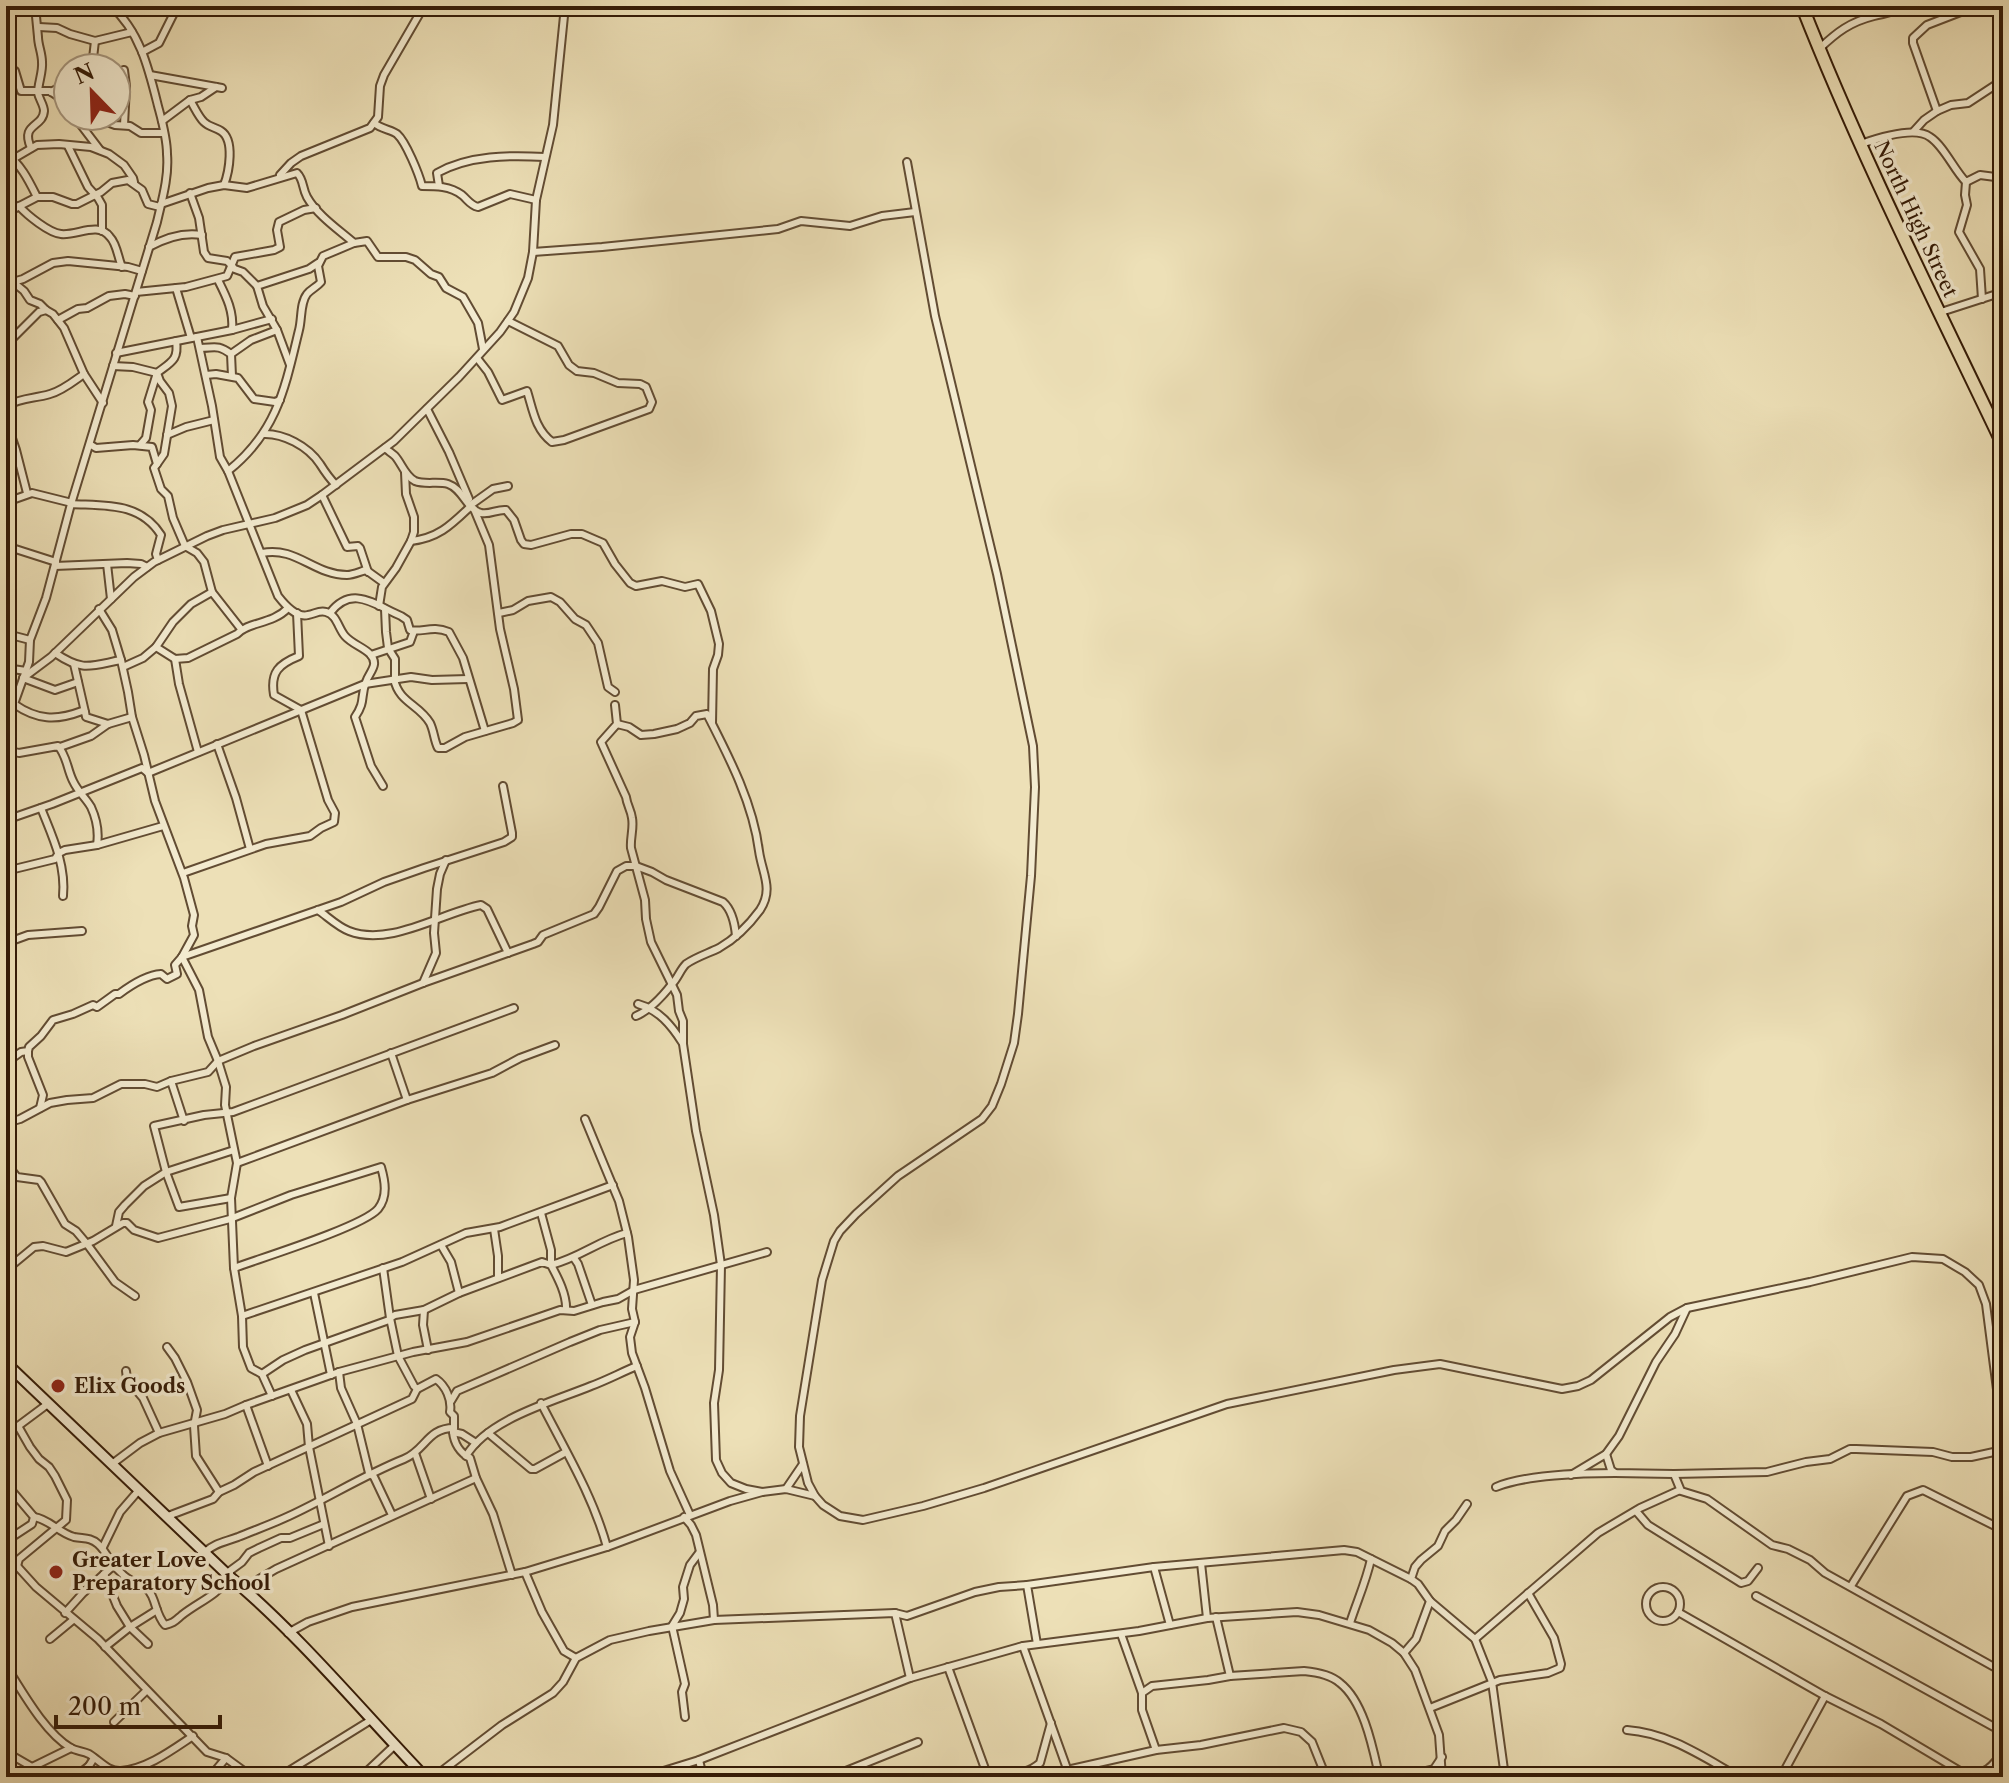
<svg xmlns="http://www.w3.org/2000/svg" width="2009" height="1783" viewBox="0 0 2009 1783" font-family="'Libre Caslon Text',serif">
<rect width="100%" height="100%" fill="#ede0b7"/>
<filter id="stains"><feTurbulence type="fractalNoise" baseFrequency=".0025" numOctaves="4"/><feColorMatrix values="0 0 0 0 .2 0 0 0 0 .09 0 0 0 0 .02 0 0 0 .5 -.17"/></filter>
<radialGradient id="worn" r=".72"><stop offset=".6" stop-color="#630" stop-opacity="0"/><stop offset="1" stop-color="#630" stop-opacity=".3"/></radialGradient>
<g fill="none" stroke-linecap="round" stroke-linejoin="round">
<g stroke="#624c33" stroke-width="10">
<g id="minor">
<polyline points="39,27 57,28 70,34 95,41 132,32"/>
<path d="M1819 49C1837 32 1850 22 1874 16 1885 13 1894 13 1904 6"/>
<polyline points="142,52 159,43 175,11"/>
<polyline points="87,68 93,58 95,41"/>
<polyline points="6,72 15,71 21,91 50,91 68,103"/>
<polyline points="150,75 222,88"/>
<polyline points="51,92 68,83"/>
<path d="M190 100C195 108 198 116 204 122 209 127 215 127 221 131 235 140 229 172 224 185"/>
<polyline points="1937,111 1913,43 1913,38 1927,25 1971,8"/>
<polyline points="78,116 81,125 100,150"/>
<polyline points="102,116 107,122 115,125 130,126 141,133 164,133"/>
<polyline points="162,121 190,100 201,97 216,87"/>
<path d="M374 123C381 129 392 130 397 134 406 142 419 174 422 186 436 186 450 186 462 195 468 200 470 205 478 207L510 194 536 200"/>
<polyline points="124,125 126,86 124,70"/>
<polyline points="1914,131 1924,120 1937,111 1951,105 1968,103 2003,80"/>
<path d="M1861 144C1878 138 1915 126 1930 137 1944 146 1954 170 1966 182L1980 175 2003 178"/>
<polyline points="68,146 88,187 98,198 102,205 102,231"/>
<path d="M31 148C20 123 43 128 44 111 44 105 39 99 38 93 38 83 43 72 42 62 42 53 38 45 38 37 37 27 36 17 35 6"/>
<path d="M6 154C21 164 29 181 37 197H53L72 204H77L101 192 112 183 128 180 142 190 148 204 160 207"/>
<polyline points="13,159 37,145 59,144 91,147 109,154 124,165 133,178 134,182"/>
<polyline points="907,162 935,316 997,574 1033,746 1035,787 1031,876 1018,1014 1014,1043 1001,1084 992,1106 982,1119 898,1176 856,1214 840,1231 834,1241 822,1280 800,1416 799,1447 808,1483 815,1496 823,1505 840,1516 863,1520 923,1506 984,1488 1227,1404 1394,1370 1440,1364 1562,1389 1578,1386 1591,1380 1670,1317 1687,1308 1810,1282 1912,1257 1943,1259 1965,1272 1979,1285 1986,1304 1999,1405 2003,1413"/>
<polyline points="280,175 291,163 301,156 370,128 378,117 380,86 384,75 424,6"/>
<polyline points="1966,182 1965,195 1967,205 1959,232 1980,269 1982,299"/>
<path d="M439 186 437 173C469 155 510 155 545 157"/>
<polyline points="190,193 199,218 204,252 208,258 227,261 233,267"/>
<path d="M161 204 208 188 224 185 247 188 297 173C304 180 302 188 307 197 317 215 339 230 354 243L367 241 378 257H406L415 260 431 274 439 277 446 288 463 297 478 323 483 349"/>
<path d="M19 206C27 215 49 233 61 234 77 236 98 221 110 237 117 244 118 258 122 267"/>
<polyline points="6,213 37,197"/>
<path d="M354 243 323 256 318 266 321 282C317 287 311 289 307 294 300 303 302 319 299 330 285 388 277 432 228 471L278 596C285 605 296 618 308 615 315 614 319 610 326 612 337 615 338 628 345 636 352 644 363 647 370 654 380 665 369 672 366 682 360 697 366 701 355 717L371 766 383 786"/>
<path d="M149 247C165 238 184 232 202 235"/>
<polyline points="533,252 602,247 778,229 801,221 850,226 882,216 915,212"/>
<polyline points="232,268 243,272 257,286"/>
<path d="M218 280C226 296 234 311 232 330"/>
<polyline points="13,282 24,291 30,300 40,304 46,310 53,314 64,328 84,374"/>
<polyline points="6,284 23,279 53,263 68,261 128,267 142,271"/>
<polyline points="176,288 191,338"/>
<polyline points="136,292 186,287 227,276 235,257 274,250 280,247 277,230 279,222 304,210 316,208"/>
<polyline points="1941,312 2003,292"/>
<polyline points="58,320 78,309 87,308 109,296 125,294 135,296"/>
<polyline points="197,337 212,406 220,457 228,471"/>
<polyline points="6,345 39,312 46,310"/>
<path d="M200 348C215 348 217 344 231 354L232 376"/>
<polyline points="116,353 232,330 272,319"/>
<polyline points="231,354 251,340 277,330"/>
<path d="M477 358 488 372 502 400 527 391C533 410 535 429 552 442L564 440 649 409 652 402 646 387 640 384 618 383 594 373 577 371 569 365 558 346 508 321"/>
<polyline points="290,365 277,330 263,306 257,286 309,269 318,263"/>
<polyline points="113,366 133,367 157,373 148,402 151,410 146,438 140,445"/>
<polyline points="206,375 216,374 238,378 254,399 275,402 280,400"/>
<path d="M6 406C23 397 33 399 50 394 62 391 74 381 84 374L103 403"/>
<polyline points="427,409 449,452 469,499"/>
<polyline points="6,421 16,450 27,493"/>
<path d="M263 434C283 433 308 446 320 464 325 472 329 478 336 485"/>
<polyline points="167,435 186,427 214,420"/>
<polyline points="91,445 96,448 133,445 152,447 157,464 154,468 161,489 168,496 173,518 185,546 197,553 204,562 212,592 241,629"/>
<path d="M385 448C387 450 393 454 395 456 402 464 405 476 415 481 425 485 438 481 448 484 463 489 466 509 481 513 490 515 497 509 506 510L514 520 521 540 524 544 531 545 571 534H582L603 543 615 564 630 583 636 586 662 581 685 587 698 584 711 611 719 644 718 655 713 669 712 723"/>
<polyline points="6,463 14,460 18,462"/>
<path d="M157 464 164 454 172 406 169 393 160 381 157 373C171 362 179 360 176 341"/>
<polyline points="322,495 347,547 358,546 360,548 368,572"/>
<polyline points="6,500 15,499 32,493 72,503"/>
<path d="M71 504C106 506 140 502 161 535L156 554 158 560"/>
<polyline points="472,504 493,489 508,486"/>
<path d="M411 541C439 538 452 524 471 506"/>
<polyline points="6,546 56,562"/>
<path d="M262 553C296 546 314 575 347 575 353 575 359 572 366 570L384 583"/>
<polyline points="107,564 111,599"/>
<polyline points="55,566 127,563 141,564 147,567"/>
<polyline points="379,606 382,587 396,568 411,541 414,532 414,517 406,494 405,472"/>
<polyline points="385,609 386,632 388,648 395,659 395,679"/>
<path d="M330 613C352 584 375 605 401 616L407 620 410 630C422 633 432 625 449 632L463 658 485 731"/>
<polyline points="499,613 513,610 528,601 551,597 560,602 575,619 586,625 598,643 608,687 615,692"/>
<polyline points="6,631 7,634 30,640"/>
<path d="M156 647 175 659 188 658 237 634C249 621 272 625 288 608"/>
<path d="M55 653C83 672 90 666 121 660"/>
<polyline points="371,655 410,642 414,631"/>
<polyline points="175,659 179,684 198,752"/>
<polyline points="74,664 85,712"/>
<polyline points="123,667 143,658 156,647 173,622 191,604 212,592"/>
<polyline points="6,668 26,671"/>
<path d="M394 679C399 703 419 704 430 723 434 731 434 740 438 748H445L465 737 513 723 518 720 514 689 500 629 489 545 474 509"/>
<polyline points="78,682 55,690 23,678 51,657 134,577 154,562 207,536 223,530 275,518 307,505 322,495 394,441 459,377 500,332 514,312 528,278 533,252 536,200 553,125 565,6"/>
<path d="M14 704C37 720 56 721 82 711L85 712 86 717 108 724"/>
<path d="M615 705 617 724 601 742 626 797C627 805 631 810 632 818 634 828 630 838 631 848L645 900 646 919 651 942 677 995 679 1011 683 1021V1044L696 1131 714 1215 721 1265 719 1370 714 1403 716 1460 722 1473 731 1483 746 1489 762 1492"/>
<path d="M617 724 629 727 641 735 654 734 677 729 690 723 696 716 707 714C729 757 753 803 759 851 762 873 774 889 760 910 749 925 735 939 719 948 709 953 696 957 686 964 680 970 678 978 672 984 662 997 650 1010 636 1016"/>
<path d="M6 733 14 704 29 662 30 640 46 598 71 504 157 222C162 200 169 177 167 154 167 138 162 121 158 106 149 70 140 31 111 6"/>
<polyline points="217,744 236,798 250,849"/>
<polyline points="60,747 91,736 108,724 132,717"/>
<path d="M6 750 19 753 58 746C67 756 67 769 73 781 78 792 86 798 91 807 97 820 99 832 97 845"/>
<path d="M41 808C52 836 66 864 63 896"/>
<polyline points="6,820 52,804 142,768 148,773 365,684 411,677 432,680 468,679"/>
<polyline points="6,871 55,859 59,853 65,850 97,845 163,826"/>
<path d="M183 873 266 844 310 836 321 828 334 822 335 813 328 800 301 710 274 695C270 672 279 664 299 656L297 613"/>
<path d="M318 910C328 917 338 927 349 931 390 947 441 913 481 905L487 909 508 953"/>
<polyline points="6,943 28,935 82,931"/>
<polyline points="182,957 199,990 208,1037 218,1061 226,1087 225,1105 237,1163 231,1198 234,1268 242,1316 243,1347 251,1368 262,1374 272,1396"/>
<polyline points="182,957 341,902 384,882 424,868 504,842 512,837 512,833 503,786"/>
<polyline points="423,983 436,953 434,933 437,889 440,874 446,860"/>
<path d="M638 1004C659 1010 671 1025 682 1042"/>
<polyline points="28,1051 28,1057 43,1095 40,1108"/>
<polyline points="391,1053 407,1100"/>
<path d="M6 1056 14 1057 21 1052 28 1051 29 1047 41 1036 53 1020 73 1014 93 1005 97 1007 115 994H119C131 985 146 975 161 974L167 979 177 974 175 965 182 957 194 935 192 926 194 915 184 878 155 801 144 755 132 717 128 692 121 660 112 630 99 609"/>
<polyline points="171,1081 184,1121"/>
<polyline points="585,1119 619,1201 628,1237 634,1280 632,1309 635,1322 630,1337 632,1353 645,1388 670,1471 690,1515"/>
<path d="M6 1123 20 1119 50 1103 67 1100 93 1098 121 1084H145L157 1087 171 1081 208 1072 218 1061 254 1046 342 1015 423 983 533 944 538 942 543 935 594 914 599 907 617 871 626 866H636L652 872 666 880 723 902C732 910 735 925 736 936"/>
<polyline points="6,1163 17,1177 39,1180 41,1182 65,1224 76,1231 87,1244 115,1282 135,1296"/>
<polyline points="237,1163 407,1100 492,1073 520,1058 555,1045"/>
<polyline points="231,1198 179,1207 166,1172 154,1126 204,1115 233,1112 514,1008"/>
<path d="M541 1213 551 1250V1265C579 1258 600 1240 627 1233"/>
<polyline points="116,1226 119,1212 125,1205 144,1186 166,1172 234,1150"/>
<polyline points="494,1229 498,1256 498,1278"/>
<polyline points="441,1245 451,1262 459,1293"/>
<polyline points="574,1258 578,1264 592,1305"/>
<polyline points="383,1268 390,1318"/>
<path d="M6 1270 34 1247 43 1246 66 1252 93 1241 123 1223H127L134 1230 158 1238 230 1219 291 1195 381 1167C385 1181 388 1196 378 1209 362 1227 261 1258 234 1268"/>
<polyline points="314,1293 331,1375"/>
<polyline points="424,1310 423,1325 428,1350"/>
<polyline points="242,1316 402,1262 466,1233 500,1227 613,1185"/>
<polyline points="167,1347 175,1358 187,1382 197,1410 194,1426 196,1456 219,1492"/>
<polyline points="126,1371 127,1379 143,1398 159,1433"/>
<polyline points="339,1372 341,1388 357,1424 369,1473 374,1477 392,1515"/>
<polyline points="262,1374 283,1360 305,1350 389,1320"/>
<polyline points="291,1390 307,1424 309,1447 329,1546"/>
<polyline points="451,1401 457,1391 570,1342 600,1330 635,1322"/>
<path d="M541 1403C565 1450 593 1496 607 1547"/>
<polyline points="246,1405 268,1466"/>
<path d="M454 1428V1416L450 1412C452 1400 446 1386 436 1379L417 1389 414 1386 398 1356 390 1318 395 1315 424 1310 459 1293 542 1262 551 1265C558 1278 567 1295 566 1310"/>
<path d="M453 1432C454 1443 460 1453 470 1458L476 1478 493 1514 512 1575"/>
<polyline points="488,1433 531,1469 535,1469 566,1452"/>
<polyline points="6,1435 49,1403"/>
<polyline points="415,1453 431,1499"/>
<polyline points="1606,1454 1611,1470 1615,1473 1674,1474 1681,1491 1707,1499 1772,1545 1788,1549 1810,1560 1825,1573 2003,1672"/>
<path d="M466 1456C488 1419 552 1402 591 1386 607 1380 622 1372 637 1366"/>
<polyline points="112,1464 140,1443 159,1433 225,1414 246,1405 339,1372 413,1352 467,1342 560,1310 574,1311 603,1302 618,1299 634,1290 767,1252"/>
<polyline points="1674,1474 1767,1472 1806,1462 1830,1459 1850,1449 1856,1449 1933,1452 1952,1457 1971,1457 2003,1450"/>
<polyline points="1571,1475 1606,1454 1619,1436 1656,1362 1675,1334 1687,1308"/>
<polyline points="6,1487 12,1491 34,1517 32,1524 6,1541"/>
<path d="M1496 1487C1525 1475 1583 1473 1615 1473"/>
<polyline points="786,1489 803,1464"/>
<polyline points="1636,1511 1648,1525 1741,1583 1748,1581 1758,1568"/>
<polyline points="168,1516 213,1499 219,1492 234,1485 254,1472 412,1399 417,1389"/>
<path d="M34 1517C49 1519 59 1533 74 1537 84 1539 90 1537 98 1544 105 1550 108 1558 113 1566L83 1593 65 1613"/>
<polyline points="684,1517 691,1525 696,1535 713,1605 714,1620"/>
<polyline points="103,1547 120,1512 139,1490"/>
<path d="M205 1552C215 1543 225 1542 238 1537 255 1530 272 1524 289 1516 328 1498 364 1475 404 1459 426 1450 427 1428 454 1428L453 1432 462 1434 476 1443"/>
<polyline points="6,1559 17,1566 36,1587 98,1639 207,1752 226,1758 252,1777"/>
<polyline points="1371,1559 1411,1579"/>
<polyline points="1201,1563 1207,1618"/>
<polyline points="17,1566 19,1559 66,1520 67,1500 55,1476 49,1467 39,1459 30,1447 18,1426"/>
<path d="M113 1566C119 1569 121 1574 127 1578 136 1585 147 1584 152 1596 157 1607 157 1616 165 1625 174 1623 175 1621 182 1615 200 1601 215 1597 230 1577"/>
<polyline points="1154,1567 1170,1625"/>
<polyline points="525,1572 542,1612 564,1651 576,1658"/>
<polyline points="227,1573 242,1562 249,1553 259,1548 281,1538 290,1538 324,1524"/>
<polyline points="104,1574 117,1606 130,1627 148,1644"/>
<polyline points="1851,1586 1907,1496 1923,1490 2003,1530"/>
<circle cx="1663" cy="1604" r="17"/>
<polyline points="250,1594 259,1579 276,1569 476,1478"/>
<polyline points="1756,1596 2003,1732"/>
<polyline points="1430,1601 1475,1639 1492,1682 1505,1777"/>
<path d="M1678 1612 1825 1696 1881 1724 1965 1774C1985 1775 1993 1767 2003 1751"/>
<polyline points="895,1613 907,1616 975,1592 999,1587 1027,1585"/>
<polyline points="1216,1617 1230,1676"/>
<polyline points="288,1633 308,1622 352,1607 525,1572 607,1547 730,1501 762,1492 786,1489 815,1496"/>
<polyline points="1121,1634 1142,1693"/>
<polyline points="50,1639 73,1620"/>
<polyline points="1475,1639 1598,1533 1640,1508 1680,1490"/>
<path d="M1037 1644 1027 1585 1154 1567 1344 1550 1357 1552 1371 1559C1366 1582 1357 1601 1350 1623"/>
<polyline points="1023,1646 1070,1777"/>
<polyline points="105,1647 130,1627 157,1610"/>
<polyline points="1404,1653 1416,1639 1430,1601 1418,1584 1411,1579 1415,1567 1421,1560 1438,1546 1445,1531 1456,1520 1467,1504"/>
<path d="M6 1666C22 1691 45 1733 71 1748 76 1751 83 1751 89 1754 99 1760 108 1772 121 1771 147 1769 172 1750 193 1736"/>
<polyline points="948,1667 988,1777"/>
<polyline points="1430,1708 1500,1680 1548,1673 1560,1668 1561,1664 1554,1638 1528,1593"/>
<polyline points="685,1717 682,1692 685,1684 672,1626 680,1613 684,1599 683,1587 690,1565 699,1553"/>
<polyline points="114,1722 146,1691"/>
<path d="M1627 1730C1669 1733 1703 1757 1739 1777"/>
<path d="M1156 1750 1142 1710V1693L1152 1686 1208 1680 1230 1676 1304 1671C1315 1672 1331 1675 1340 1683 1363 1701 1372 1744 1378 1771L1377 1777"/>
<polyline points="6,1752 32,1767"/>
<polyline points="699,1760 703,1777"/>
<polyline points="1067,1770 1156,1750 1201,1745 1284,1728 1301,1732 1312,1742 1326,1777"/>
<polyline points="17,1777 22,1772 71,1748"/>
<polyline points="75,1777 89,1766"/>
<polyline points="91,1777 89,1766 94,1758"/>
<polyline points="210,1777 226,1758"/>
<polyline points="279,1777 371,1720"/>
<polyline points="361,1777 395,1745"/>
<polyline points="434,1777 502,1725 553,1693 563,1682 576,1658 610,1640 649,1631 714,1620 895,1613 910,1678"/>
<polyline points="644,1777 699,1760 910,1678 1023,1646 1139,1631 1207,1618 1297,1612 1319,1615 1369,1630 1392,1643 1404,1653 1415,1670 1439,1735 1442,1777"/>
<polyline points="831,1777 918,1742"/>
<path d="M990 1777C1010 1767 1020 1780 1040 1763L1051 1723"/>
<polyline points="1400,1777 1434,1769 1442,1757"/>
<polyline points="1781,1777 1825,1696"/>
</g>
</g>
<g stroke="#341b07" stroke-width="13">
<path id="secondary" d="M6 1363 230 1577C301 1637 361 1710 425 1777"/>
</g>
<g stroke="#341b07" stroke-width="15">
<path id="trunk" d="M1802 6C1861 156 1934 300 2003 445"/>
</g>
<use href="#minor" stroke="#f3ebd0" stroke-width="6"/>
<use href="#secondary" stroke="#f3ebd0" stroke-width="9"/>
<use href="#trunk" stroke="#ede0b7" stroke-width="11"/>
</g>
<g fill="#8f2418" stroke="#f3ebd0" stroke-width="3">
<circle cx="58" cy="1386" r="8"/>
<circle cx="56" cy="1572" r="8"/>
</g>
<g text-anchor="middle" stroke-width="7" stroke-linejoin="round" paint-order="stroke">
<g font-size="20" fill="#341b07" stroke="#f3ebd0">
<text transform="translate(1916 219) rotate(65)" y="7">North High Street</text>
</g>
<g font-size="20" font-weight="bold" fill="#341b07" stroke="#f3ebd0" text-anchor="start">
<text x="74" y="1393">Elix Goods</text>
<text x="72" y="1567">Greater Love<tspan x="72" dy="23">Preparatory School</tspan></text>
</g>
</g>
<rect width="2009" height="1783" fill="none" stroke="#ede0b7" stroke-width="32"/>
<rect x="8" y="8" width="1993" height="1767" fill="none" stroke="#341b07" stroke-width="4"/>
<rect x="16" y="16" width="1977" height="1751" fill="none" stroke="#341b07" stroke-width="2"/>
<g transform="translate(92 92) rotate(337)"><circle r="38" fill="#f3ebd0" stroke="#a79880" stroke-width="2"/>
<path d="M0-6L14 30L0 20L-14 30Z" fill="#8f2418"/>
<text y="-12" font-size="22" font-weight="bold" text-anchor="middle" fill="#341b07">N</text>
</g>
<path d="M56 1715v12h164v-12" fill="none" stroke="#341b07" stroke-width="4"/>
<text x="68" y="1715" font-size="24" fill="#341b07" stroke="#f3ebd0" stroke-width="6" paint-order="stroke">200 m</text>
<rect width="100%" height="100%" filter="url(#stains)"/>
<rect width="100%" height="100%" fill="url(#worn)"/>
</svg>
